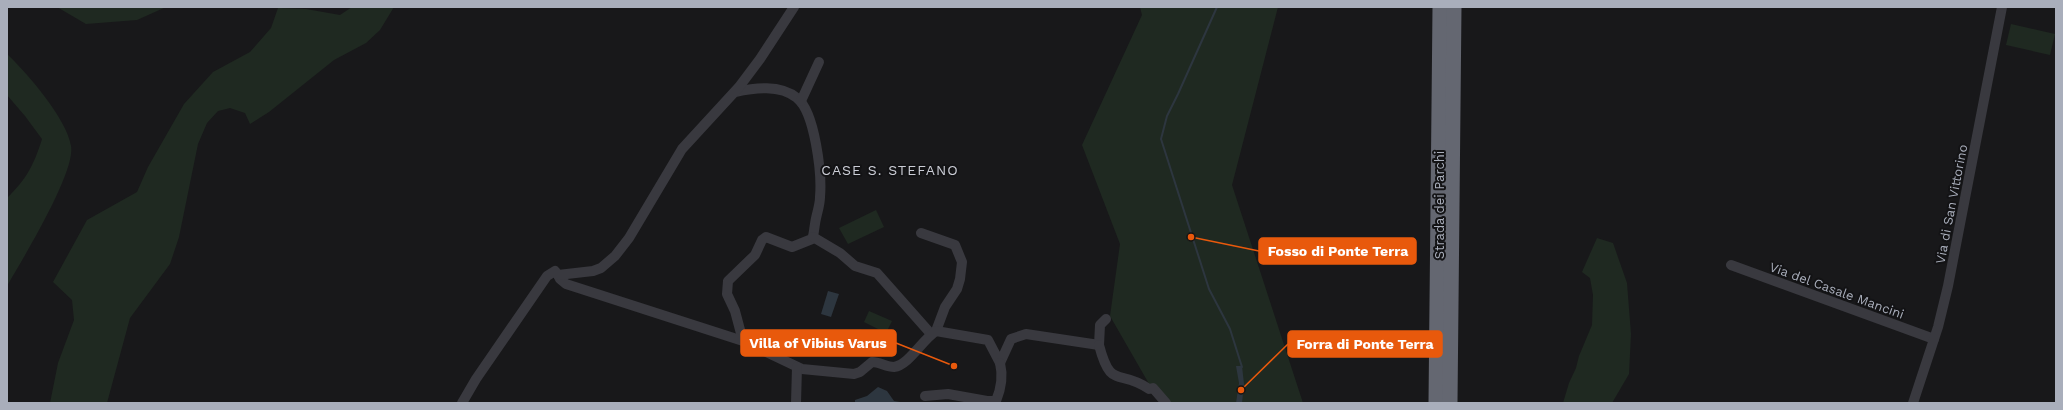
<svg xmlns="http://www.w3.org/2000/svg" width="2063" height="410" viewBox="0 0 2063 410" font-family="'Work Sans',sans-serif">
<rect width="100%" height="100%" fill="#18181a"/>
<g fill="#1f2921">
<polygon points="57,7 166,7 137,20 86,24"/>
<polygon points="352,7 394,7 380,30 366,43 334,60 269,112 250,124 245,113 230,108 218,111 207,123 198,144 179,237 170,264 130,318 107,403 50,403 58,363 74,320 72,300 53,282 87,220 137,192 148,167 184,104 213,72 250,52 271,28 278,8 306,9 340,15"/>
<polygon points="1140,7 1278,7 1232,185 1303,403 1160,403 1110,316 1120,244 1082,145 1142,15"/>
<polygon points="2011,24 2055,34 2050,55 2006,45"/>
<path d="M7 54C27 73 67 119 71 146 76 172 22 260 7 286V198C26 180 34 165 42 139L25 116 7 95Z"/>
<polygon points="876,210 884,227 848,244 839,228"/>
<polygon points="1597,238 1613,243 1627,283 1631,334 1629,374 1612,403 1563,403 1569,383 1576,368 1579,356 1592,325 1593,295 1590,278 1582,272"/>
<polygon points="869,311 892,321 886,333 864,322"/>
<polygon points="860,329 884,339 878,350 856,340"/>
</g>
<g fill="#2d363f">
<polygon points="828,291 839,294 831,317 821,314"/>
<polygon points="1236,366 1242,366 1244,384 1242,403 1236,403 1239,383"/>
<polygon points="878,387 887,391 894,401 906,403 855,403 855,400 867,396"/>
</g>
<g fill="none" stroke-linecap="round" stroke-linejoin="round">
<polyline stroke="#2d363f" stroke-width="2" points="1217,7 1178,94 1167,116 1161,139 1209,289 1230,329 1242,367"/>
<g stroke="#39393f" stroke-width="10">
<path d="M735 92C754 88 780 84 797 98 815 112 822 174 820 197 820 206 816 215 815 224 814 229 814 235 812 239L792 247 766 237 762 240 755 255 728 281 727 294 735 311 743 341"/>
<polyline points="801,101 819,62"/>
<polyline points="921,233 955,245 962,262 960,279 957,289 945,307 936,331"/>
<polyline points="813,237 840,253 855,266 877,273 931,334"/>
<polyline points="1731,265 1934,339"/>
<path d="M558 275 560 279 566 284 743 341 802 369 854 374 860 372 872 362C880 362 886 367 894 367 909 365 922 340 936 331L988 340 1000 363 1011 339 1026 334 1099 345 1100 325 1106 319"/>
<path d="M1099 345C1111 391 1119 368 1149 389L1153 388 1166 403"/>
<path d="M925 396 948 394 987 401H996C1001 389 1003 375 1000 363"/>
<polyline points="462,403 476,379 547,276 555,271 558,275 593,271 601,268 615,256 629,238 682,149 739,87 760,59 794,7"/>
<polyline points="796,403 797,367"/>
<polyline points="1913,403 1938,327 1948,286 2002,7"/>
</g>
<g stroke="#646771" stroke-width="15">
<polyline points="1436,403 1440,7"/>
<polyline points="1450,403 1454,7"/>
</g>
</g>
<g text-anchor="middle" stroke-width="4" stroke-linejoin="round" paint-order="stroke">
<g font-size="13" fill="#a9aebb" stroke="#131315">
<text transform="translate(1951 204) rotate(-79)" y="5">Via di San Vittorino</text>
<text transform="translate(1439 205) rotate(-90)" y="5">Strada dei Parchi</text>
<text transform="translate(1837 290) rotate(20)" y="5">Via del Casale Mancini</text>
</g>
<g font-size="14" letter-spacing="1" fill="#cbcdd6" stroke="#131315">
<text x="890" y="175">CASE S. STEFANO</text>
</g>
</g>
<path fill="none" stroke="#e8590c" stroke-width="1.5" d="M1191 237L1259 251M954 366L896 343M1241 390L1288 344"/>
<g fill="#e8590c" stroke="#131315" stroke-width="1.5">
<circle cx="1191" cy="237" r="4"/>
<circle cx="954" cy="366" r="4"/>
<circle cx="1241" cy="390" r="4"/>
</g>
<g fill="#e8590c" stroke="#e8590c" stroke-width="1.5">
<rect x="1259" y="238" width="157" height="26" rx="4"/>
<rect x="741" y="330" width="155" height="26" rx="4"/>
<rect x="1288" y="331" width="154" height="26" rx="4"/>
</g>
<g font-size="14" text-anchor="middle" font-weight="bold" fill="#fff">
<text x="1338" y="256">Fosso di Ponte Terra</text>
<text x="818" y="348">Villa of Vibius Varus</text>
<text x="1365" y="349">Forra di Ponte Terra</text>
</g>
<rect width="2063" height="410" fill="none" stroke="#a9aebb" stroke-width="16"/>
</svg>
